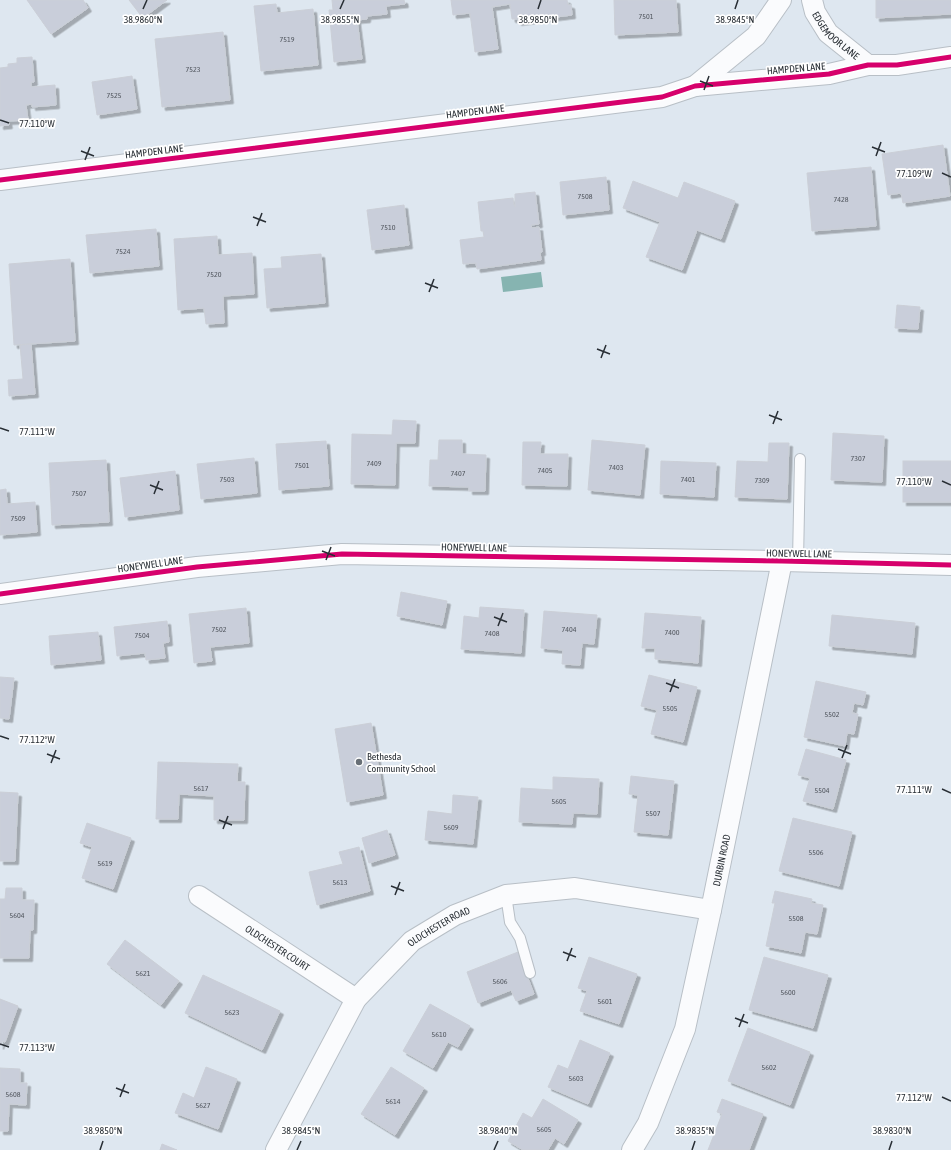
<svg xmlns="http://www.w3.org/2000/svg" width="951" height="1150" viewBox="0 0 951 1150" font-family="'Asap Condensed',sans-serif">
<defs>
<filter id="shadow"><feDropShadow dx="3.5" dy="3.5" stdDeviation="0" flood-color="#0004"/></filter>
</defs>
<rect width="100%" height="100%" fill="#dee7f0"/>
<polygon fill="#86b4b1" points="541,272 543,287 503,292 501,277"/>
<g fill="#c9ceda" stroke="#cbcfd7" filter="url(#shadow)">
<polygon points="27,0 83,0 88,8 51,34"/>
<polygon points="129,0 167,0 143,18"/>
<polygon points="332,0 404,0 405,4 386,6 387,14 367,16 367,19 357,20 362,59 334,62 329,10 333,10"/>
<polygon points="451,0 567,0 568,5 571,5 572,15 518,22 518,19 512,19 510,4 492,7 498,49 475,52 470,13 453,15"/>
<polygon points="614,0 676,0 678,32 615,35"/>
<polygon points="876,0 951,0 951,14 876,18"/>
<polygon points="276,4 277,13 313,9 318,65 261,71 254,6"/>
<polygon points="223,32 230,100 162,107 155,39"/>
<polygon points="32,57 34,82 31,82 31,87 55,85 56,105 32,107 32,104 26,105 28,120 8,121 9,125 0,126 0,68 8,67 8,64 17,63 17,58"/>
<polygon points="132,76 137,109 97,115 92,82"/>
<polygon points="943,145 950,196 903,203 901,193 888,195 882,154"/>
<polygon points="871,167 876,226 812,231 807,173"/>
<polygon points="606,177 609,210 563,215 560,182"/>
<polygon points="633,181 678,198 684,182 735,201 721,239 697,230 682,270 646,257 660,222 623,208"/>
<polygon points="535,192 539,224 531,225 532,228 539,227 542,252 540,252 541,260 477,269 476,263 463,264 460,240 484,237 483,231 481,231 478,202 513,198 514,205 515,205 515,207 515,194"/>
<polygon points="404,205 409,245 372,250 367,210"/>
<polygon points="156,229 159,266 90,273 86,235"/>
<polygon points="217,236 218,255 252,253 254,294 223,296 224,323 206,324 204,308 178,310 174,239"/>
<polygon points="321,254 325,303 267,308 264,269 282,268 281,257"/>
<polygon points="70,259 75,341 14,345 9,264"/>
<polygon points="897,305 920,307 918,329 895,328"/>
<polygon points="31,344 35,394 9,396 8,380 23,379 20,345"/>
<polygon points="393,420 416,421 415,443 396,443 395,485 351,484 352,434 392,435"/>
<polygon points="833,433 884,436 882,482 831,480"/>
<polygon points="439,440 462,440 462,454 486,455 485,491 469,491 469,487 429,486 430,460 438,460"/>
<polygon points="592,440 645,445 640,495 588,490"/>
<polygon points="326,441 329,486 279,490 276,444"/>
<polygon points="523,442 541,442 540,454 568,454 567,486 522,485"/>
<polygon points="769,443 789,443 787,499 735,497 737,461 768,462"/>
<polygon points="254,458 257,493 201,499 197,464"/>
<polygon points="106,460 109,522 52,525 49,463"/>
<polygon points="661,461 716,463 714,497 660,494"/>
<rect x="903" y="461" width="48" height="41"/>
<polygon points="175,471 179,510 125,517 120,478"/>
<polygon points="6,489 7,504 35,502 37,532 0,535 0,490"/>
<polygon points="401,592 447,601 442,625 397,616"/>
<polygon points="480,607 524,610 521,653 461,649 464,616 479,618"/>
<polygon points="246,608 249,643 210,647 212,661 194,663 189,614"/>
<polygon points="544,611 597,615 594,644 582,643 580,665 562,664 563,650 541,648"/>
<polygon points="645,613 701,617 698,663 655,659 655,648 642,648"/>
<polygon points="832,615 915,623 912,654 829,646"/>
<polygon points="167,621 169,642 163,643 165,658 146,660 145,653 117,656 114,627"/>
<polygon points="98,632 101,660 51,665 49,636"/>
<polygon points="649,675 697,687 683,742 651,734 657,710 641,706"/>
<polygon points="0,677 14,678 9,719 0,718"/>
<polygon points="816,681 866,692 863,705 854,703 852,713 858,714 854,734 847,733 845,746 804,737"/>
<polygon points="371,723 383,795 347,802 335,729"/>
<polygon points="806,749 846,760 833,809 803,801 810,778 798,775"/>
<polygon points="158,762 238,764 237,782 245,782 244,820 214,820 214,796 179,794 178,819 156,819"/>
<polygon points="631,776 674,781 668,835 634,832 638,795 629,794"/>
<polygon points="553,777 599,779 597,814 573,813 572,824 519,822 521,788 553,790"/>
<polygon points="0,792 18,793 15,861 0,861"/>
<polygon points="453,795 478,797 473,844 425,840 428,811 452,814"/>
<polygon points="793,818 852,832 839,886 779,871"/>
<polygon points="87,823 131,838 113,889 82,878 92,847 80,843"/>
<polygon points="387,830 395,855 369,863 362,838"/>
<polygon points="359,847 370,891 317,905 309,872 343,864 339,852"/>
<polygon points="6,888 22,888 22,900 34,900 33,930 30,930 29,958 0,958 0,899 5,899"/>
<polygon points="775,891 812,899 811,903 823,905 817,934 805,932 801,953 766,946 775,903 772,903"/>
<polygon points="125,940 179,981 161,1005 107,964"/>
<polygon points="518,952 534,994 516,1001 511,990 478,1003 467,972"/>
<polygon points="589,957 637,974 619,1024 580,1011 587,991 578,988"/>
<polygon points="764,957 828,975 813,1028 749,1010"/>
<polygon points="203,975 280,1011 262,1050 185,1013"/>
<polygon points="0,999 18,1006 5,1042 2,1041 0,1046"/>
<polygon points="430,1004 470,1026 458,1047 448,1042 433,1068 403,1051"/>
<polygon points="748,1028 810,1052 790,1105 728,1081"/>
<polygon points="580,1040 610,1053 588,1104 548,1087 558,1065 568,1069"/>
<polygon points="206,1067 237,1079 218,1129 175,1113 183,1093 194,1098"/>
<polygon points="391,1067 424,1088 395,1135 361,1114"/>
<polygon points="0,1068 20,1069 20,1083 27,1083 26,1105 9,1104 8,1131 0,1131"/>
<polygon points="543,1099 578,1120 564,1144 555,1138 548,1150 523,1150 508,1141 523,1113 532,1118"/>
<polygon points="722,1099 763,1114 749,1150 708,1150 722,1114 717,1112"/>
<polygon points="162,1144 177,1150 160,1150"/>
</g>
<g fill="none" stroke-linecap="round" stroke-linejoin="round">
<g stroke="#b8bfc6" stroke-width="12">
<g id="lane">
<polyline points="798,561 800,459"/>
<polyline points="506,895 510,922 520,938 530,973"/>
</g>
</g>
<g stroke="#b8bfc6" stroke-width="22">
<g id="street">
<path id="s1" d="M812 0 815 12 828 33 868 65"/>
<polyline points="695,86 756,36 781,0"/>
<polyline points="0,180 662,97 695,86 829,74 868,65 897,65 951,57"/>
<polyline points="0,594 197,567 342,554 782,561 951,565"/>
<path id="s2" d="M199 896 356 999"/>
<path id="s3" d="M276 1150 356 999 412 941 455 915 506 895 575 888 711 910"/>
<path id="s4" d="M632 1150 648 1123 685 1029 711 910 782 561"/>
</g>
</g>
<use href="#lane" stroke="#fafbfd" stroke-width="10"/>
<use href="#street" stroke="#fafbfd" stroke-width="20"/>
<g stroke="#fff" stroke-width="8">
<g id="cycleway">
<polyline points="0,180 662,97 695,86 829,74 868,65 897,65 951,57"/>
<polyline points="0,594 197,567 342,554 782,561 951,565"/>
</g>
</g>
<use href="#cycleway" stroke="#d6006c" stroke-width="5"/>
</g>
<path fill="none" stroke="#282e34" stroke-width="1.5" d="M143 9 147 0M340 9 344 0M538 9 541 0M735 9 738 0M700 81 713 86M704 90 709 76M0 120 9 123M872 147 885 152M81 151 94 156M876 156 881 142M85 160 90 147M942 173 951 177M253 217 266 222M257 226 262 213M425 283 438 288M429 292 434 279M597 349 610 354M601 358 606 345M769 415 782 420M773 424 778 411M0 428 9 431M942 481 951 485M150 485 163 490M154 494 159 481M322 551 335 556M326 560 331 547M494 617 507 622M498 626 503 613M666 683 679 688M670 692 675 679M0 736 9 739M838 749 851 754M47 754 60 759M842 758 847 745M51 763 56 750M942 789 951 793M219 820 232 825M223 829 228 816M391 886 404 891M395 895 400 882M563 952 576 957M567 961 572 948M735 1018 748 1023M739 1027 744 1014M0 1044 9 1047M116 1088 129 1093M120 1097 125 1084M942 1097 951 1101M100 1150 103 1141M297 1150 301 1141M494 1150 498 1141M692 1150 695 1141M889 1150 892 1141"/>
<circle fill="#686f76" stroke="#fff" stroke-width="1.5" cx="359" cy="762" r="4"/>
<g text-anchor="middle" stroke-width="3.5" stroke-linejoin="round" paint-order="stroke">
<g font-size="8" fill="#555a62">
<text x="646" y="19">7501</text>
<text x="287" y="42">7519</text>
<text x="193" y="72">7523</text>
<text x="114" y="98">7525</text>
<text x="585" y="199">7508</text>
<text x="841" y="202">7428</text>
<text x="388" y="230">7510</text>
<text x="123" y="254">7524</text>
<text x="214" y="277">7520</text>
<text x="858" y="461">7307</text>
<text x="374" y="466">7409</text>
<text x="302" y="468">7501</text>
<text x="616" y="470">7403</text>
<text x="545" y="473">7405</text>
<text x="458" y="476">7407</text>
<text x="227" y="482">7503</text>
<text x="688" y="482">7401</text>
<text x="762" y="483">7309</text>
<text x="79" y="496">7507</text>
<text x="18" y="521">7509</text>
<text x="219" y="632">7502</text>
<text x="569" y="632">7404</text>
<text x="672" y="635">7400</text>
<text x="492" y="636">7408</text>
<text x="142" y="638">7504</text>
<text x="670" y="711">5505</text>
<text x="832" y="717">5502</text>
<text x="201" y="791">5617</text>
<text x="822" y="793">5504</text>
<text x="559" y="804">5605</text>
<text x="653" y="816">5507</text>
<text x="451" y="830">5609</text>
<text x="816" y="855">5506</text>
<text x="105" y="866">5619</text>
<text x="340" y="885">5613</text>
<text x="17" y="918">5604</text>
<text x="796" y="921">5508</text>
<text x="143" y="976">5621</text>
<text x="500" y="984">5606</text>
<text x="788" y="995">5600</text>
<text x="605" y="1004">5601</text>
<text x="232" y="1015">5623</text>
<text x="439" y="1037">5610</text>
<text x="769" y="1070">5602</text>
<text x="576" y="1081">5603</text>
<text x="13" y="1097">5608</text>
<text x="393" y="1104">5614</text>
<text x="203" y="1108">5627</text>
<text x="544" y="1132">5605</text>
</g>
<g font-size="10" fill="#282e34" stroke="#fff">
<text dy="4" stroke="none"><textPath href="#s1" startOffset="44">EDGEMOOR LANE</textPath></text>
<text transform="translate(796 68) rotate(-5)" y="4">HAMPDEN LANE</text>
<text transform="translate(475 111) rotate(-7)" y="4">HAMPDEN LANE</text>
<text transform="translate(154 151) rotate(-7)" y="4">HAMPDEN LANE</text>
<text transform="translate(474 547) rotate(1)" y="4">HONEYWELL LANE</text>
<text transform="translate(799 553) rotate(1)" y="4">HONEYWELL LANE</text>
<text transform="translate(150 564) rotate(-8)" y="4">HONEYWELL LANE</text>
<text dy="4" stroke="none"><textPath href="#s4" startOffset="305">DURBIN ROAD</textPath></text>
<text dy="4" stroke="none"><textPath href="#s3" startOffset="282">OLDCHESTER ROAD</textPath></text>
<text dy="4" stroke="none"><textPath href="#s2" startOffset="94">OLDCHESTER COURT</textPath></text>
</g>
<g font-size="10" fill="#282e34" stroke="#fff" text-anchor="start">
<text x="367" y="760">Bethesda<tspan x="367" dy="12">Community School</tspan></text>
</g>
</g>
<g font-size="10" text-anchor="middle" fill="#282e34" stroke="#fff" stroke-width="3.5" stroke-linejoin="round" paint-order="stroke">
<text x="538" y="23">38.9850°N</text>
<text x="735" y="23">38.9845°N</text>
<text x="143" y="23">38.9860°N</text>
<text x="340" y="23">38.9855°N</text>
<text x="37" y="127">77.110°W</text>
<text x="914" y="177">77.109°W</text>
<text x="37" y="435">77.111°W</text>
<text x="914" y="485">77.110°W</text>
<text x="37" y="743">77.112°W</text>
<text x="914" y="793">77.111°W</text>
<text x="37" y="1051">77.113°W</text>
<text x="914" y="1101">77.112°W</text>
<text x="103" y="1134">38.9850°N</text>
<text x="301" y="1134">38.9845°N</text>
<text x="498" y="1134">38.9840°N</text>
<text x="695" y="1134">38.9835°N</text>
<text x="892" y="1134">38.9830°N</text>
</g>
</svg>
